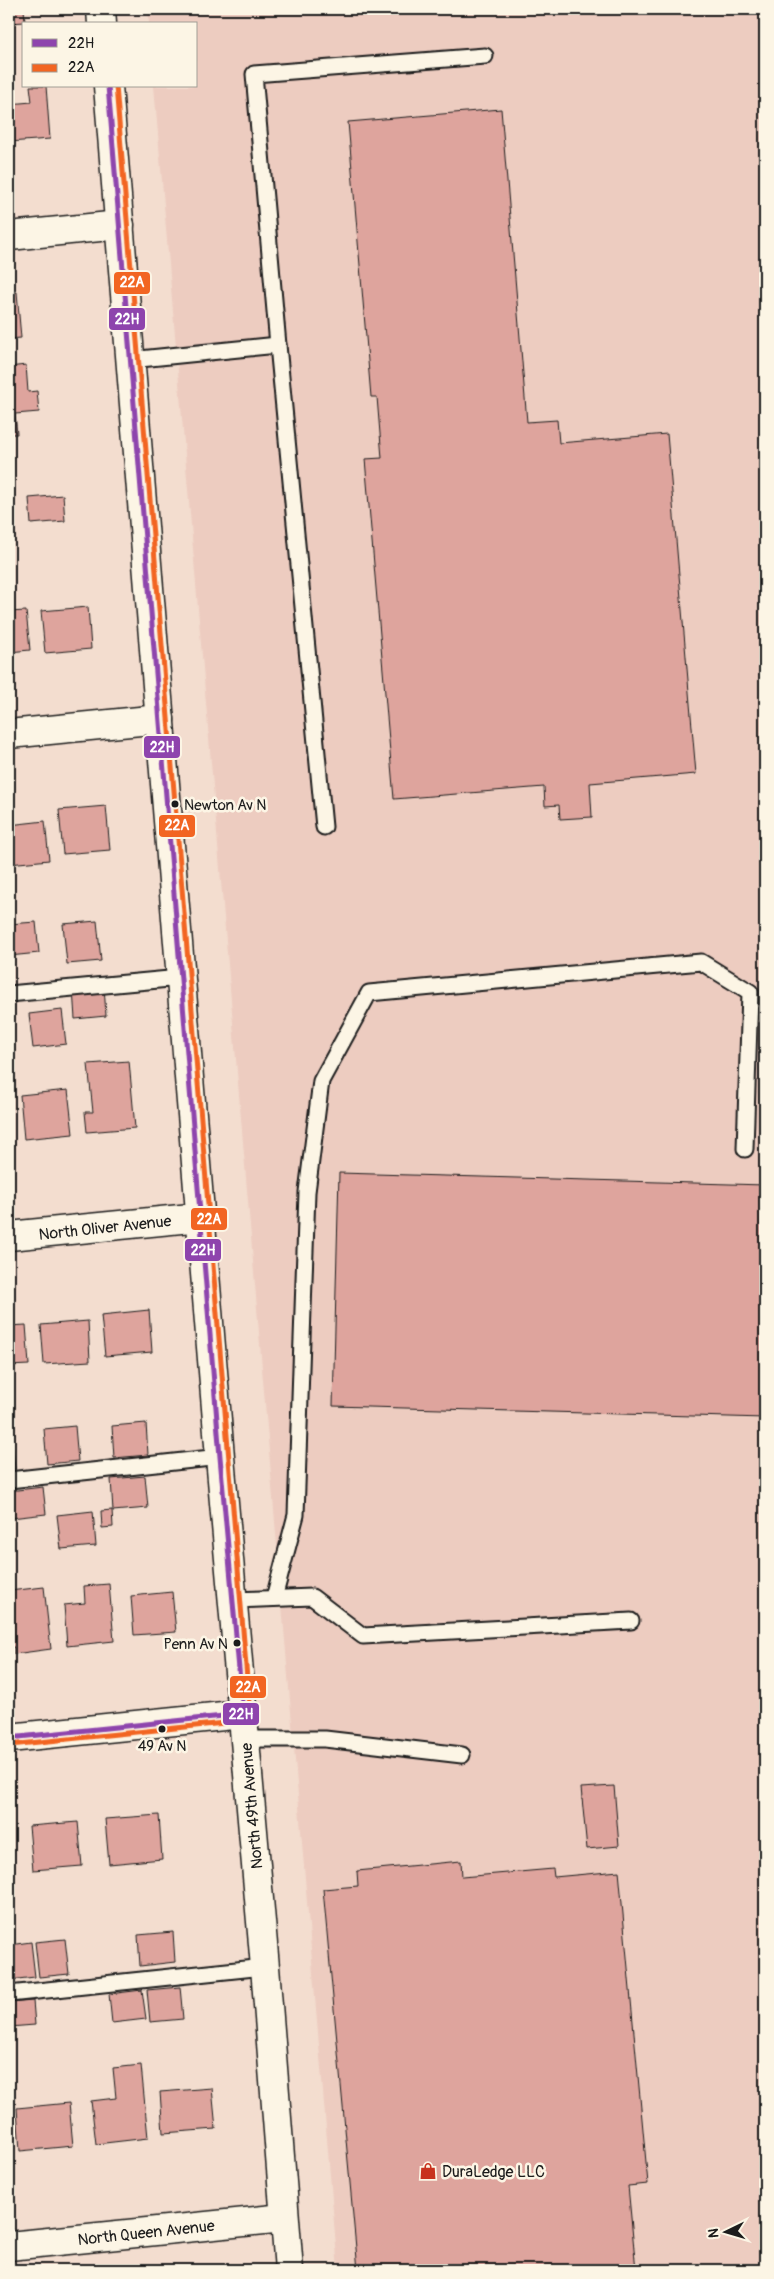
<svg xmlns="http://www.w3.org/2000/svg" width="774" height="2279" viewBox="0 0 774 2279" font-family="Pangolin,sans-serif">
<rect width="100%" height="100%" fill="#f3ddcf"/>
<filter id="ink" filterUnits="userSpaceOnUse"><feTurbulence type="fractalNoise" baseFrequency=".02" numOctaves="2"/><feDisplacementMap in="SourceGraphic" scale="10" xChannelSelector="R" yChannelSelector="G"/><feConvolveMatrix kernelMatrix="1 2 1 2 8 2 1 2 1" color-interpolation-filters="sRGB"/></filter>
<g filter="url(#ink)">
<polygon fill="#edccc0" points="148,9 765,9 765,2270 338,2270 154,86 196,86 196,24 149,24"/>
<g fill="#dea49d" stroke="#1c1c1c">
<polygon points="9,9 24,9 25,22 9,23"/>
<polygon points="30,86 46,86 50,139 9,142 9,104 32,102"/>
<polygon points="501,109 527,422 557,420 559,443 667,434 696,774 590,783 592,817 560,819 559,805 545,806 544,787 394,799 365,459 382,458 377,397 371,397 348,122"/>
<polygon points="9,292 17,292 21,338 9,339"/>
<polygon points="26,365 28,392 37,391 39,412 15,414 17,434 9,434 9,367"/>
<polygon points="63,495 65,521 31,524 29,498"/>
<polygon points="88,607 91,649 45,653 41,611"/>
<polygon points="26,611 30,650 9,652 9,612"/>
<polygon points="106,806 110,850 63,854 59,810"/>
<polygon points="45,821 49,860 9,864 9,825"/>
<polygon points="97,921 101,961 67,964 63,924"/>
<polygon points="36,922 39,953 9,956 9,924"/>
<polygon points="104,986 106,1016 75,1019 73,989"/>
<polygon points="62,1010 66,1044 33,1048 29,1014"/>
<polygon points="129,1061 135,1128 87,1132 85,1112 93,1112 88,1064"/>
<polygon points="68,1090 73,1134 24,1139 20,1095"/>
<polygon points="339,1173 765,1185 765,1418 333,1406"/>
<polygon points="149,1310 152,1352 105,1356 101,1315"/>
<polygon points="88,1321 90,1361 44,1364 41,1325"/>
<polygon points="26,1325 29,1365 9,1366 9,1326"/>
<polygon points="146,1423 148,1455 114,1458 112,1426"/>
<polygon points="75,1426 78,1461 47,1464 44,1429"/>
<polygon points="9,1447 13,1447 15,1469 9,1469"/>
<polygon points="145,1476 148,1508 113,1511 111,1479"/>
<polygon points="43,1487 46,1514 11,1518 9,1491"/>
<polygon points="112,1510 113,1527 102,1528 101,1511"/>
<polygon points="93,1511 96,1546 61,1549 57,1515"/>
<polygon points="109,1584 114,1641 67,1646 64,1605 85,1603 84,1586"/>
<polygon points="44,1587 51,1649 14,1654 14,1647 9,1648 9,1591"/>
<polygon points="172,1592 176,1632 134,1635 131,1596"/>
<polygon points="614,1786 619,1846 587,1849 581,1788"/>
<polygon points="159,1815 162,1859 109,1864 105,1819"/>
<polygon points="78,1822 82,1866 33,1870 29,1826"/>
<polygon points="461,1861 462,1877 553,1869 554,1877 619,1871 648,2184 628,2186 636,2270 358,2270 323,1889 358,1886 357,1871"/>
<polygon points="173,1932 175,1962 140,1966 138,1935"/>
<polygon points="65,1939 69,1974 39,1977 35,1942"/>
<polygon points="31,1942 35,1977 9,1980 9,1945"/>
<polygon points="180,1987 183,2019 150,2022 147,1990"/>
<polygon points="142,1990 146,2019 112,2023 109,1994"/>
<polygon points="33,2001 35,2025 9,2027 9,2003"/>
<polygon points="141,2065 148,2138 96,2144 91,2101 116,2098 113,2068"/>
<polygon points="212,2088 216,2129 163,2133 160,2092"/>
<polygon points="69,2103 73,2146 20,2151 17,2108"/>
</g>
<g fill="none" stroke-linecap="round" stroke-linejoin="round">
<g stroke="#1c1c1c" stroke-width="19">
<g id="service">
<polyline points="278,345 254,74 485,56"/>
<polyline points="130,360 278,345 324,827"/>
<polyline points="9,994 180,978"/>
<polyline points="9,1480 220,1457"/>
<polyline points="274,1598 296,1515 307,1192 321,1081 369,993 701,962 750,992 745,1149"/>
<polyline points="233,1600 312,1597 363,1636 631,1621"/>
<polyline points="245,1739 325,1739 462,1755"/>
<polyline points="9,1994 265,1967"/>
</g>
</g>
<g stroke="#1c1c1c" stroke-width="31">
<g id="minor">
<polyline points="9,236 120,225"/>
<polyline points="9,734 160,719"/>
<polyline points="9,1236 201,1217"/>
<polyline points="9,1738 243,1714"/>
<polyline points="9,2246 284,2218"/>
</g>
</g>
<g stroke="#1c1c1c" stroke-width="31">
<g id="tertiary">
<polyline points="101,9 102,24"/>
<polyline points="108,86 220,1457 265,1967 289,2270"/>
</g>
</g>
<use href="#service" stroke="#fcf5e5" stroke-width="15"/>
<use href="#minor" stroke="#fcf5e5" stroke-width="28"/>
<use href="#tertiary" stroke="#fcf5e5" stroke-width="28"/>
<g stroke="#fcf5e5" stroke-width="9">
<polyline id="bus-1" points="9,1738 243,1714 220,1457 108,86"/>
</g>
<g stroke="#fcf5e5" stroke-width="9">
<polyline id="bus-2" points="10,1745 244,1721 248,1719 250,1715 116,86"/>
</g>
<use href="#bus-1" stroke="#8e44ad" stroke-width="5"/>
<use href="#bus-2" stroke="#f26522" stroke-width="5"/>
</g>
</g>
<defs>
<g id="shop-bare" transform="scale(1.35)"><path d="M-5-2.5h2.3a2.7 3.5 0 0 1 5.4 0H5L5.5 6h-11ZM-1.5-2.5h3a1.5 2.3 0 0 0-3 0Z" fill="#c8321e" stroke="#fcf5e5" stroke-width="2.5" paint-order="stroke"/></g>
</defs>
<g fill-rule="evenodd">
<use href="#shop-bare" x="428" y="2171"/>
</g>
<g fill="#1c1c1c" stroke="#fcf5e5" stroke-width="2">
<circle cx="175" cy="804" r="4.5"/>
<circle cx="237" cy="1643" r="4.5"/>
<circle cx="162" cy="1729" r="4.5"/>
</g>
<g text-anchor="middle" stroke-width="5" stroke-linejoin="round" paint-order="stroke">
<g font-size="15" fill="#1c1c1c" stroke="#fcf5e5" text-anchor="start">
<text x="184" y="810">Newton Av N</text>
<text x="228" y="1649" text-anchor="end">Penn Av N</text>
<text x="162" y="1751" text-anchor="middle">49 Av N</text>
</g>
<g font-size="16" fill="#1c1c1c" stroke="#fcf5e5">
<text transform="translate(105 1227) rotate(-6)" y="6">North Oliver Avenue</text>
<text transform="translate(251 1806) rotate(-95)" y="6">North 49th Avenue</text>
<text transform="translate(146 2232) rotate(-6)" y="6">North Queen Avenue</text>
</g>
<g font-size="16" fill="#1c1c1c" stroke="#fcf5e5" text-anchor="start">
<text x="442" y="2177">DuraLedge LLC</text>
</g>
</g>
<g stroke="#fcf5e5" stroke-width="2">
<rect x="113" y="271" width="38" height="24" rx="5" fill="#f26522"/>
<rect x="108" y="307" width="38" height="24" rx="5" fill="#8e44ad"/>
<rect x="143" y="735" width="38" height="24" rx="5" fill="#8e44ad"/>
<rect x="158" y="814" width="38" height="24" rx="5" fill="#f26522"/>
<rect x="190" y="1207" width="38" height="24" rx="5" fill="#f26522"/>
<rect x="184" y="1238" width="38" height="24" rx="5" fill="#8e44ad"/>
<rect x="229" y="1675" width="38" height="24" rx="5" fill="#f26522"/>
<rect x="222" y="1702" width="38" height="24" rx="5" fill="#8e44ad"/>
</g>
<g font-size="14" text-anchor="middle" font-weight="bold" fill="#fff">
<text x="132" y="287">22A</text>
<text x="127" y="324">22H</text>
<text x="162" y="752">22H</text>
<text x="177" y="830">22A</text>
<text x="209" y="1224">22A</text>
<text x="203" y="1255">22H</text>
<text x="248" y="1692">22A</text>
<text x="241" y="1719">22H</text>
</g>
<rect width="774" height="2279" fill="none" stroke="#fcf5e5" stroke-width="30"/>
<rect x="15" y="15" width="744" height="2249" fill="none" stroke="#1c1c1c" stroke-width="2" filter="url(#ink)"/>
<rect x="22" y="22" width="175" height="65" fill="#fcf5e5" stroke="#a29e95"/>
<rect x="32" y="39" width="25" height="8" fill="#8e44ad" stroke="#a29e95"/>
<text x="68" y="48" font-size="15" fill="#1c1c1c">22H</text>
<rect x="32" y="64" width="25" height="8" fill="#f26522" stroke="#a29e95"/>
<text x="68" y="72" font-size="15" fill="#1c1c1c">22A</text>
<g transform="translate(726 2232) rotate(265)" stroke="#fcf5e5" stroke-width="4" paint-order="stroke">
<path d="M0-4L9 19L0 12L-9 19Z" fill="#1c1c1c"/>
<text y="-8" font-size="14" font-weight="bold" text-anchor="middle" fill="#1c1c1c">N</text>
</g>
</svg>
